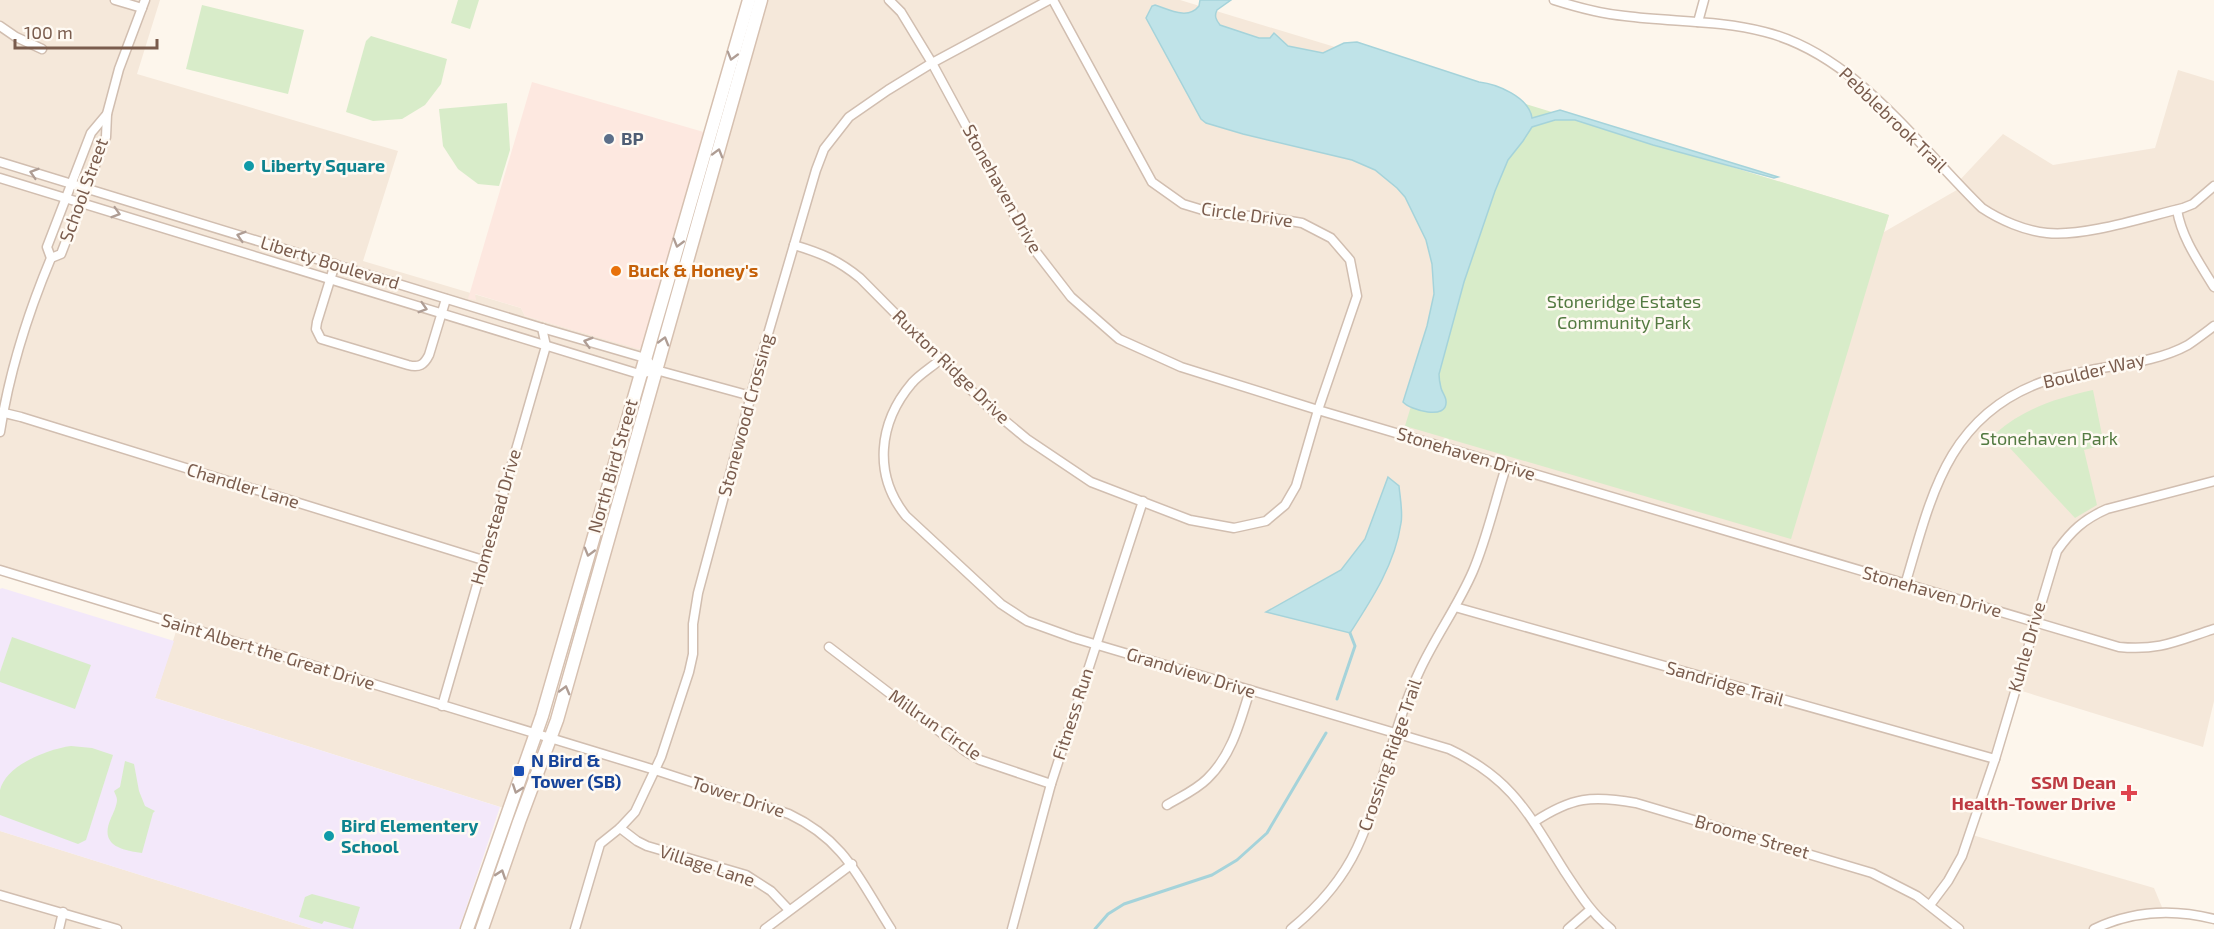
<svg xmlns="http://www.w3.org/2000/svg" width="2214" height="929" viewBox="0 0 2214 929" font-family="'Exo 2',sans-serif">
<rect width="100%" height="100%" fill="#fdf6ec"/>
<g fill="#f5e8da">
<polygon points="0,0 160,0 137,74 398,151 363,261 521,308 525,316 644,350 510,810 155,698 178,625 0,570"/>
<polygon points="761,0 1180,0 1889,215 1884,232 1962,187 1958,182 2003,134 2053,165 2155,148 2178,70 2214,81 2214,701 2203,747 2012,688 1969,834 2154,888 2164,912 2094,929 482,929 544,753"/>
<polygon points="0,831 313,929 0,929"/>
</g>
<polygon fill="#fde8e0" points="532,82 707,133 642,348 638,349 525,316 521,308 475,294 476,300 468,299"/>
<polygon fill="#f3e8fa" points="2,588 174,641 155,698 500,807 459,929 313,929 0,831 0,589"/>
<g fill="#d8ecc9">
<polygon points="458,0 479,0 470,29 451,23"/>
<polygon points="202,5 304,30 288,94 186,69"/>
<polygon points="371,36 447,59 441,84 425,105 402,119 373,121 346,112 366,41"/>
<polygon points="1339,47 1889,215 1791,539 1405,426 1476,190"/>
<polygon points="507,103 510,150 499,186 478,184 458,169 443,146 439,109"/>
<path d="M2093 390 2104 445 2084 450 2097 505 2075 518 1996 433C2025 408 2057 398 2093 390Z"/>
<polygon points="12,637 91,665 75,709 0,682 0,672"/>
<path d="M71 746 92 748 113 755 86 840 78 844 0 815C0 807 0 798 0 790 6 765 48 749 71 746Z"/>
<path d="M125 761 134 764 139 791 145 806 155 811 153 813 142 853C120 850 99 845 111 818 113 814 117 805 117 800 117 797 115 794 114 791L120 787Z"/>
<polygon points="312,894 360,907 353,929 324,921 322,924 299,917 305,897"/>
</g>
<g fill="#bfe3e8" stroke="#a5d3da" stroke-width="1.5">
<path d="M1200 0H1231L1217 10C1214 16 1216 20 1220 25L1259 38H1270L1274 33 1288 46 1323 53 1344 43 1357 42 1479 82C1497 84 1529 97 1532 118L1560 110 1778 177 1774 178 1653 145 1575 120H1555L1532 127 1523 141 1508 160 1495 191 1464 282 1439 374C1439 379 1440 384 1441 388 1442 392 1446 397 1446 401 1448 421 1410 410 1403 402L1427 326 1434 294 1432 264 1426 240 1405 197 1397 188 1375 170 1352 160 1243 134 1206 123 1201 119 1146 18 1152 6 1155 5C1170 10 1188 20 1199 6Z"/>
<path d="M1388 477 1399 486C1400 497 1403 512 1401 523 1395 564 1372 599 1350 633L1266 612 1341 570 1365 539Z"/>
</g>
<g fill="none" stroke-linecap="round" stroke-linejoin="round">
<g stroke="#a5d3da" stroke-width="3">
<polyline points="1337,699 1355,646 1350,633"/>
<polyline points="1095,929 1108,914 1124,904 1212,875 1237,860 1267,833 1326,733"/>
</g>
<g stroke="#d1beb0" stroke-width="11">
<g id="street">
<polyline points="115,0 142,8"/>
<path d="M889 0 901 12 932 63 1030 244 1071 297 1119 339 1181 367 1318 410 2119 647C2159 651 2177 641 2214 629"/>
<path d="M1554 0C1576 7 1602 14 1625 16 1671 22 1720 20 1765 32 1856 55 1918 146 1982 208 2000 220 2025 231 2047 233 2084 237 2145 217 2183 208L2193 204 2214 186"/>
<polyline points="1698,22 1704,0"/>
<polyline points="0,26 16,37 42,49"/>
<polyline points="0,162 542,328 645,358 656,370 639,374 0,178"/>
<path d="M2177 210C2182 239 2199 262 2214 287"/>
<path d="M794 245C821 253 838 260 860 278L986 405 1027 439 1091 482 1190 520 1234 528 1266 521 1285 505 1296 486 1318 410 1357 296 1350 260 1331 238 1302 223 1267 217 1216 214 1183 204 1152 182 1053 0"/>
<polyline points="51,258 61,254 106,137 107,114 119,69 145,0"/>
<path d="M335 264 317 322 316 329 321 339 408 365C419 368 424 365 429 355L446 299"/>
<path d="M941 359C932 367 920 374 912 383 878 423 873 475 906 516L1001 604 1027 621 1074 638 1449 749C1513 779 1529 815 1565 872 1579 893 1591 913 1611 929"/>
<polyline points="656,370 751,396"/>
<polyline points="0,412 21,417 483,560"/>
<path d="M0 432C9 373 28 313 51 258L47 247 91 133 107 114"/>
<path d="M0 570 655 770 789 814C846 841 859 879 891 929"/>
<path d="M1905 585C1931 498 1946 417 2042 382 2058 376 2075 374 2091 370 2123 364 2159 361 2188 345 2197 339 2206 332 2214 326"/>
<polyline points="1455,607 1995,759"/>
<polyline points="829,647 965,751 980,760 1051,784"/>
<polyline points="442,706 546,346 542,328"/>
<path d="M1167 805C1180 797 1196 790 1207 779 1232 755 1240 722 1250 690"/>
<path d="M1534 822C1572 797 1592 795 1636 803L1872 873 1917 896 1959 929"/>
<polyline points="620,828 637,841 647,846 746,875 771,891 789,910"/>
<polyline points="0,895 117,929"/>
<path d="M1930 905 1948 881 1962 856 1995 759 2057 551C2071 531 2084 519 2107 509L2214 481"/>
<polyline points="59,929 63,912"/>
<polyline points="575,929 600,844 620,828 635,812 661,757 689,672 693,654 693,624 698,593 763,351 816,170 824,149 849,117 888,90 932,63 1049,0"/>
<polyline points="765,929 852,864"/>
<polyline points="1012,929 1051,784 1143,501"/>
<path d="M1291 929C1318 907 1342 880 1357 848 1383 792 1392 728 1419 672 1435 637 1458 606 1473 571 1487 538 1495 501 1506 467"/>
<polyline points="1568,929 1590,910"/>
<path d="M2094 929C2132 911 2174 909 2214 919"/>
</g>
</g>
<g stroke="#d6c0b0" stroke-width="15">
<g id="secondary">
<polyline points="467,929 542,716 749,0"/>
<polyline points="482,929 519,822 557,720 761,0"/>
</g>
</g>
<use href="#street" stroke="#fff" stroke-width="8"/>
<use href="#secondary" stroke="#fff" stroke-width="12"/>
</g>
<defs><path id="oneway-chevron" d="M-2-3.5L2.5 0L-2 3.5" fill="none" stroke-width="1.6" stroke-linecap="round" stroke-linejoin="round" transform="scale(1.5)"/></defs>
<g stroke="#af9d94">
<use href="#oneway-chevron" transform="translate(732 56) rotate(106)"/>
<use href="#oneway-chevron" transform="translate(718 153) rotate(-74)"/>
<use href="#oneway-chevron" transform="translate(34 173) rotate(-163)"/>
<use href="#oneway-chevron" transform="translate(116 213) rotate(17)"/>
<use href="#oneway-chevron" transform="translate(241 236) rotate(-163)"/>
<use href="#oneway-chevron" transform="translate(678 243) rotate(106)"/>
<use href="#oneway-chevron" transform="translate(423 308) rotate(17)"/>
<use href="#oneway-chevron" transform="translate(664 341) rotate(-74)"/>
<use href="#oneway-chevron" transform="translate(588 342) rotate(-164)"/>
<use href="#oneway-chevron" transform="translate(589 552) rotate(106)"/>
<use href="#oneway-chevron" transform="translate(565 690) rotate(-75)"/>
<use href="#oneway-chevron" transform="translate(517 789) rotate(109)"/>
<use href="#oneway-chevron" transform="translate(501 874) rotate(-71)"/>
</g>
<circle fill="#5c6f8a" stroke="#fffaf3" stroke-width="2" cx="609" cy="139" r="6"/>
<g fill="#0f9aa8" stroke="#fffaf3" stroke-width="2">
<circle cx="249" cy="166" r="6"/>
<circle cx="329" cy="836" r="6"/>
</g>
<circle fill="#e8710a" stroke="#fffaf3" stroke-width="2" cx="616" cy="271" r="6"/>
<rect fill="#1a4fb4" stroke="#fffaf3" stroke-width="2" x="513" y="765" width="12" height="12" rx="3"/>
<path fill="#e0444e" stroke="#fffaf3" stroke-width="2" d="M2126 784h6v6h6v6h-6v6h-6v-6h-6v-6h6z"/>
<g text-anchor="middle" stroke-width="5" stroke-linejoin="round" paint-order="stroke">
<g font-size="18" fill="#7a5c4d" stroke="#fffaf3">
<text transform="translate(1893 120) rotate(44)" y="6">Pebblebrook Trail</text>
<text transform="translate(1002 189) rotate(61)" y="6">Stonehaven Drive</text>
<text transform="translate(84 190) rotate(-70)" y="6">School Street</text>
<text transform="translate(1247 215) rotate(8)" y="6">Circle Drive</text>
<text transform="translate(330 263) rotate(17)" y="6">Liberty Boulevard</text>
<text transform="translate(951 367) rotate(44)" y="6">Ruxton Ridge Drive</text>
<text transform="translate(2094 371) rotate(-13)" y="6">Boulder Way</text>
<text transform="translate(746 415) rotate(-75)" y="6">Stonewood Crossing</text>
<text transform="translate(1466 454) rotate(17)" y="6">Stonehaven Drive</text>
<text transform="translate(613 466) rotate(-74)" y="6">North Bird Street</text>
<text transform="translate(243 486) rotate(17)" y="6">Chandler Lane</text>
<text transform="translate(496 517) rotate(-74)" y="6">Homestead Drive</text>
<text transform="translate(1932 592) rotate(16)" y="6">Stonehaven Drive</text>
<text transform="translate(2027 647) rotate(-74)" y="6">Kuhle Drive</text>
<text transform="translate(268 652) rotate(17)" y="6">Saint Albert the Great Drive</text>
<text transform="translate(1191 673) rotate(17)" y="6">Grandview Drive</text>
<text transform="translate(1725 684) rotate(16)" y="6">Sandridge Trail</text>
<text transform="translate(1073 714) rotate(-72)" y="6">Fitness Run</text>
<text transform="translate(935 725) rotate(35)" y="6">Millrun Circle</text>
<text transform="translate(1390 755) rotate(-71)" y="6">Crossing Ridge Trail</text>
<text transform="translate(738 797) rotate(18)" y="6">Tower Drive</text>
<text transform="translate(1752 837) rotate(16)" y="6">Broome Street</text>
<text transform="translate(707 866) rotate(18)" y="6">Village Lane</text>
</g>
<g font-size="18" font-weight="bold" fill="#4e5e75" stroke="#fffaf3" text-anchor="start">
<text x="621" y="145">BP</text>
</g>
<g font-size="18" font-weight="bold" fill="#0d838f" stroke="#fffaf3" text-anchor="start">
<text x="261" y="172">Liberty Square</text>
<text x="341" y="832">Bird Elementery<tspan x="341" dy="21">School</tspan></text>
</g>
<g font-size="18" font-weight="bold" fill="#c56008" stroke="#fffaf3" text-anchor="start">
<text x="628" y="277">Buck &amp; Honey's</text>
</g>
<g font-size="18" fill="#537a41" stroke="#fffaf3">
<text x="1624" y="308">Stoneridge Estates<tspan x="1624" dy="21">Community Park</tspan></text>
<text x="2049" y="445">Stonehaven Park</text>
</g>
<g font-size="18" font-weight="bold" fill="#164399" stroke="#fffaf3" text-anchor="start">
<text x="531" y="767">N Bird &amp;<tspan x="531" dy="21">Tower (SB)</tspan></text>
</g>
<g font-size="18" font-weight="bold" fill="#be3a42" stroke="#fffaf3" text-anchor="end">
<text x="2116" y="789">SSM Dean<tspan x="2116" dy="21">Health-Tower Drive</tspan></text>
</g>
</g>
<path d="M15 39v9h142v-9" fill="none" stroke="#7a5c4d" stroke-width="3"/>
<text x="24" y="39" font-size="18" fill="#7a5c4d" stroke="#fffaf3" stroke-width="4.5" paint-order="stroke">100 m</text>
</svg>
